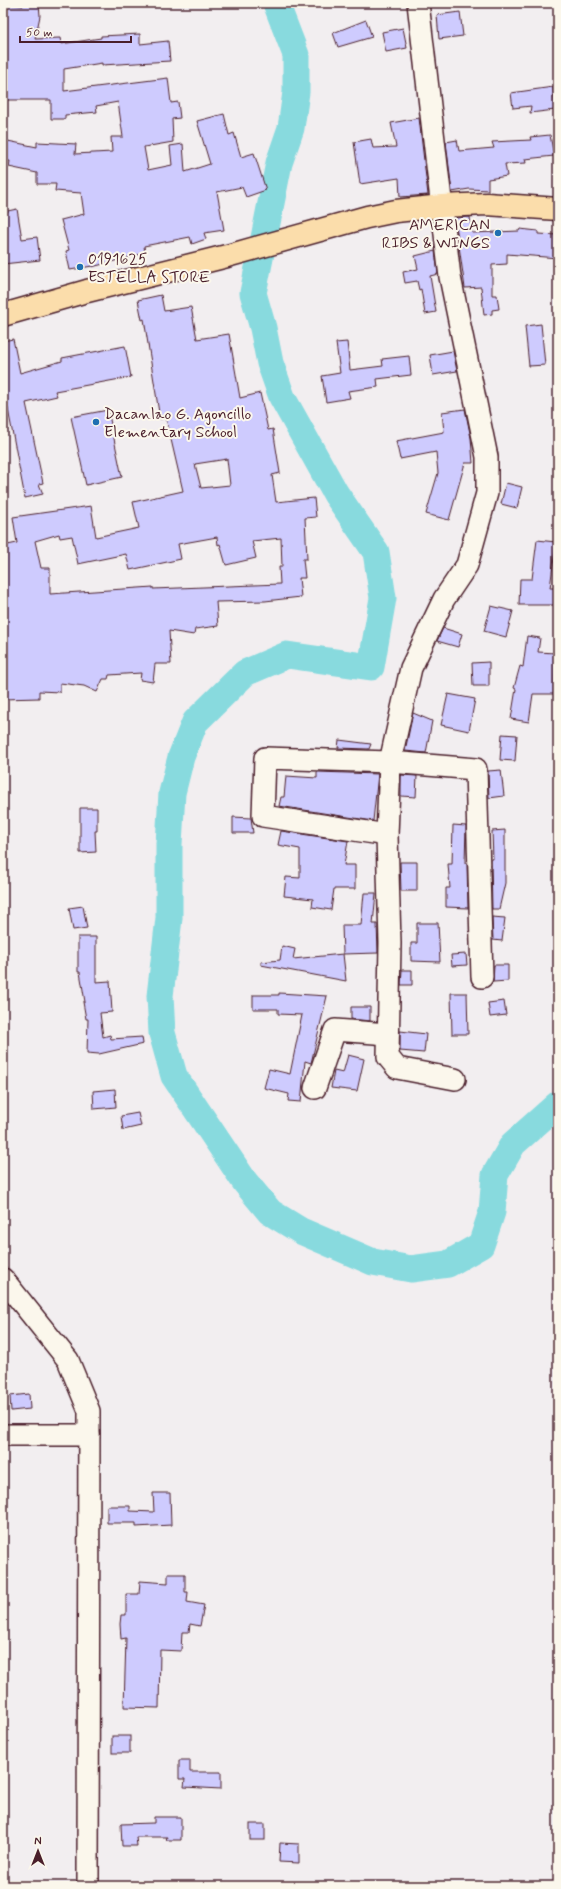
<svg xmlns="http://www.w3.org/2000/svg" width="561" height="1889" viewBox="0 0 561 1889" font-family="Mynerve,sans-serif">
<rect width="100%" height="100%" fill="#f2eef0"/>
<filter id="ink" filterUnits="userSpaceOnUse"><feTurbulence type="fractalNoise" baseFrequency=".025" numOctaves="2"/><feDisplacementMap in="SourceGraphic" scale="8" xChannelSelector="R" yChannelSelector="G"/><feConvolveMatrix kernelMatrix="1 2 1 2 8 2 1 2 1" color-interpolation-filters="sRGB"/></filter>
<g filter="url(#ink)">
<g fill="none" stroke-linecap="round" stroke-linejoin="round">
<polyline stroke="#88dade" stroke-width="27" points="276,3 296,55 296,92 291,128 279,163 253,293 263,328 270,363 282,397 336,494 376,552 383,598 371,667 287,655 245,673 195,722 181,757 172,793 169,844 169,918 160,996 162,1033 174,1076 245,1182 270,1212 301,1231 373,1262 411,1269 448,1264 481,1245 492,1212 495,1175 513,1144 558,1104"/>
</g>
<g fill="#cecbfe" stroke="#4a1f2b" fill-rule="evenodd">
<polygon points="23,3 39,3 40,16 35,39 60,38 61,44 101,38 101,36 140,34 140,44 168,41 170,61 102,65 102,63 64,69 64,91 168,78 171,103 178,102 180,118 172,119 173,142 144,147 148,170 172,165 170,146 183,144 185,172 210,164 197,121 224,114 229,135 234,133 241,157 254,153 266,190 246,197 242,187 217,192 224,230 204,233 206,239 192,244 190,237 144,246 145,253 92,267 92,266 70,270 66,251 69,250 61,220 84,214 81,193 55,191 56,184 37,184 37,173 9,167 10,161 3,161 3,140 37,147 37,142 76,144 75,154 112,152 111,137 123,137 118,102 96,106 97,112 65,115 65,119 51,119 51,100 3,100 3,4 23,6"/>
<polygon points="460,12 463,36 439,39 437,15"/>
<polygon points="366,20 372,37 338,47 333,33"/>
<polygon points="403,28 407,48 386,52 382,32"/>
<polygon points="553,87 555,110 530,113 531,106 513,108 511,93"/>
<polygon points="419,118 428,195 400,197 399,178 360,184 354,142 371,139 373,148 396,147 391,123"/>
<polygon points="550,135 554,156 525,159 526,163 505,164 507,176 488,179 488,190 469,189 452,192 446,142 457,140 459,151 494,148 492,142 531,140 530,137"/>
<polygon points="17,209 22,239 37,237 40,260 3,264 3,212"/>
<polygon points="470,217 472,233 519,231 520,229 538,231 538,234 558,235 558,258 507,254 507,264 492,265 492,295 497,295 499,309 492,310 492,314 484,315 481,287 465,288 455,218"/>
<polygon points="435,251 438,274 430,276 436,312 425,314 421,289 419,290 417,281 405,283 403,272 418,269 415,256"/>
<path d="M161 295 164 311 191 307 197 339 229 334 240 398 260 393 268 430 273 429 280 473 272 475 276 502 314 498 316 517 305 518 307 559H303L305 578H299L301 597 265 601 216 602 218 626 195 629 194 635 169 631 171 664H155L153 682 140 680 141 673 109 675 108 679H103L97 692 84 686 60 683V692L39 691V698L3 699V546L17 543 13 517 91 506 96 537 139 528 133 502 183 491 166 418 160 419 144 319 142 320 138 300ZM227 459 230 485 201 488 195 464ZM59 534 60 538 72 536 78 564 126 554 130 570 181 559 178 544 217 537 218 545 220 544 226 565 256 558 252 541 281 538 282 567H279L280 584 153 589V587L50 594V568H41L35 541Z"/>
<polygon points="541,324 545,365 529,366 525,326"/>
<polygon points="13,339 20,373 62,361 62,358 125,346 131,377 55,391 57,396 26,403 43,483 39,484 43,494 25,498 3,383 3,341"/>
<polygon points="347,342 350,370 383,366 382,359 409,356 411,375 377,379 378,387 348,391 350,398 326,402 322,376 340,373 336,343"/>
<polygon points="453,351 457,371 433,375 430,355"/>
<polygon points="465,409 471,438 473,463 465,463 449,520 426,514 438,473 436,452 400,459 396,441 444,432 442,412"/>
<polygon points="108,410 122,477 86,485 71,417"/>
<polygon points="506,483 522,487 517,508 501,504"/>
<polygon points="537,540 556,542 550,588 558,588 558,605 519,605 520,579 532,579"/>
<polygon points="491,606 513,611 506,637 484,631"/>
<polygon points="443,628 462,634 458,647 437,641"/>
<polygon points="527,636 540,638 538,652 555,653 554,694 533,694 529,722 511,719 516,689 514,688 520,666 523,667"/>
<polygon points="489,662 489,686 473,686 472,663"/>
<polygon points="448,694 475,699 469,731 441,725"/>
<polygon points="413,713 432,721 426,753 405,751"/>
<polygon points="502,734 517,735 515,761 500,760"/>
<polygon points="339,740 371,744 369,749 338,748"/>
<polygon points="501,770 504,796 489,798 488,771"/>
<polygon points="317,772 378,774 373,821 279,806 281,797 284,797 286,776 317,778"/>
<polygon points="401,775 417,776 416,797 401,796"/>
<polygon points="80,808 97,808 97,831 95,831 96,852 80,853"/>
<polygon points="233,817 251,818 253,833 233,833"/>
<polygon points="453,825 466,826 465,863 467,863 468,908 446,907 446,888 450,888 448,864 452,864"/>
<polygon points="505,830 505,883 499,909 492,909 491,859 493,859 492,831"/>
<polygon points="281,831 348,841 344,865 355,865 355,889 334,889 331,910 312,907 313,899 284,896 286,877 300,878 300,849 278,845"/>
<polygon points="400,862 417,862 417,891 401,891"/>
<polygon points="364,893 376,893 373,924 377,924 378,953 343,954 342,925 361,925"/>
<polygon points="83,906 87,928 73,930 69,908"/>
<polygon points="492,917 505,918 502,941 493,940"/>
<polygon points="417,923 438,923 440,962 411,961 411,943 417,943"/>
<polygon points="78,937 96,937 96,982 110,981 112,1012 100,1013 103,1037 110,1035 111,1039 142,1037 143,1044 99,1054 87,1053 88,1019 86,1019 83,1002 85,1002 80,972 78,972"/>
<polygon points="282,946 295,949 293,959 343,954 346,981 261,965 261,962 280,960"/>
<polygon points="466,954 467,965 452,966 451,955"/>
<polygon points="494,965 508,965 508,981 493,982"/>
<polygon points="402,970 412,970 412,985 401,985"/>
<polygon points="279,993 327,996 312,1059 311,1063 305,1061 301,1102 288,1101 289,1094 264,1088 269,1069 290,1074 302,1015 278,1014 278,1009 253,1009 253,995 279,995"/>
<polygon points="451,993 467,993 468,1034 452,1034"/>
<polygon points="504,1001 506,1015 490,1017 488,1003"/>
<polygon points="351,1007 370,1007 370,1021 351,1019"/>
<polygon points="400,1031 426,1034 424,1053 400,1051"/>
<polygon points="348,1055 364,1059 357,1091 331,1088 334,1071 343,1073"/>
<polygon points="115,1089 116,1107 94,1109 93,1091"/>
<polygon points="138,1113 141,1126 123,1130 121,1116"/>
<polygon points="29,1394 30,1409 11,1411 10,1396"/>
<polygon points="153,1493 170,1493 171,1525 136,1527 136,1523 107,1523 107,1506 130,1506 130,1511 154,1512"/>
<polygon points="168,1574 185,1574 185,1592 188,1592 187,1602 204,1605 200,1626 190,1624 189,1632 182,1632 181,1651 160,1650 159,1708 124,1707 126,1638 121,1639 120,1624 121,1615 126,1615 126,1594 139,1594 140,1581 168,1583"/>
<rect x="112" y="1736" width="18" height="17"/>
<polygon points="179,1760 190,1760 190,1772 221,1772 221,1789 184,1787 185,1779 179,1779"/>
<polygon points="154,1817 181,1817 181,1840 166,1840 167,1837 136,1837 137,1846 122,1846 121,1824 154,1823"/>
<rect x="250" y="1824" width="15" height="16"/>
<polygon points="280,1843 299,1844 299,1863 279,1862"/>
</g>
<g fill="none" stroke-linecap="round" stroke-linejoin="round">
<g stroke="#4a1f2b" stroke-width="24">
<g id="minor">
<polyline points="418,3 450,277 487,457 487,493 467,565 444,599 411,668 390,762 387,835 390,943 388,1057 397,1068 455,1079"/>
<polyline points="387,835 263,816 265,758 390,762 476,769 482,977"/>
<polyline points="315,1088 335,1030 388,1034"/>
<polyline points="3,1279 68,1360 89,1411 88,1886"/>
<polyline points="3,1435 89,1435"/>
</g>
</g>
<g stroke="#4a1f2b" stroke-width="25">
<polyline id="major" points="3,315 87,291 227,256 367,217 396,211 442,206 487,204 558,209"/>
</g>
<use href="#minor" stroke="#fbf7ec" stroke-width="21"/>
<use href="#major" stroke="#fbddab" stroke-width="22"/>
</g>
</g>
<g fill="#1f6fb2" stroke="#fbf7ec" stroke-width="1.5">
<circle cx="498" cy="233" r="4"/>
<circle cx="80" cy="267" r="4"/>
<circle cx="96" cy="422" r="4"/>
</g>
<g text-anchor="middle" stroke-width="4" stroke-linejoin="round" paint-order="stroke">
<g font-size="16" fill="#4a1f2b" stroke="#fbf7ec" text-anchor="start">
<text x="490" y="230" text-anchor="end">AMERICAN<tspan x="490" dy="18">RIBS &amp; WINGS</tspan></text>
<text x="88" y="264">0191625<tspan x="88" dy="18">ESTELLA STORE</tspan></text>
<text x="104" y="419">Dacanlao G. Agoncillo<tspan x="104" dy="18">Elementary School</tspan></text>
</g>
</g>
<rect width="561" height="1889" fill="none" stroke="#fbf7ec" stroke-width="16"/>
<rect x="8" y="8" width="545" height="1873" fill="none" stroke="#4a1f2b" stroke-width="1.5" filter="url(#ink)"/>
<g transform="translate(38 1851)" stroke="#fbf7ec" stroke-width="3" paint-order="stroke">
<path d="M0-3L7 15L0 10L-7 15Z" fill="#4a1f2b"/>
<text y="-6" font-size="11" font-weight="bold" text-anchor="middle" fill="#4a1f2b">N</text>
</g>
<path d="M20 36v6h111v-6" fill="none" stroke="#4a1f2b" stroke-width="2"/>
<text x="26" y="36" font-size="12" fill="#4a1f2b" stroke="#fbf7ec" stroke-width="3" paint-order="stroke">50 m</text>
</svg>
